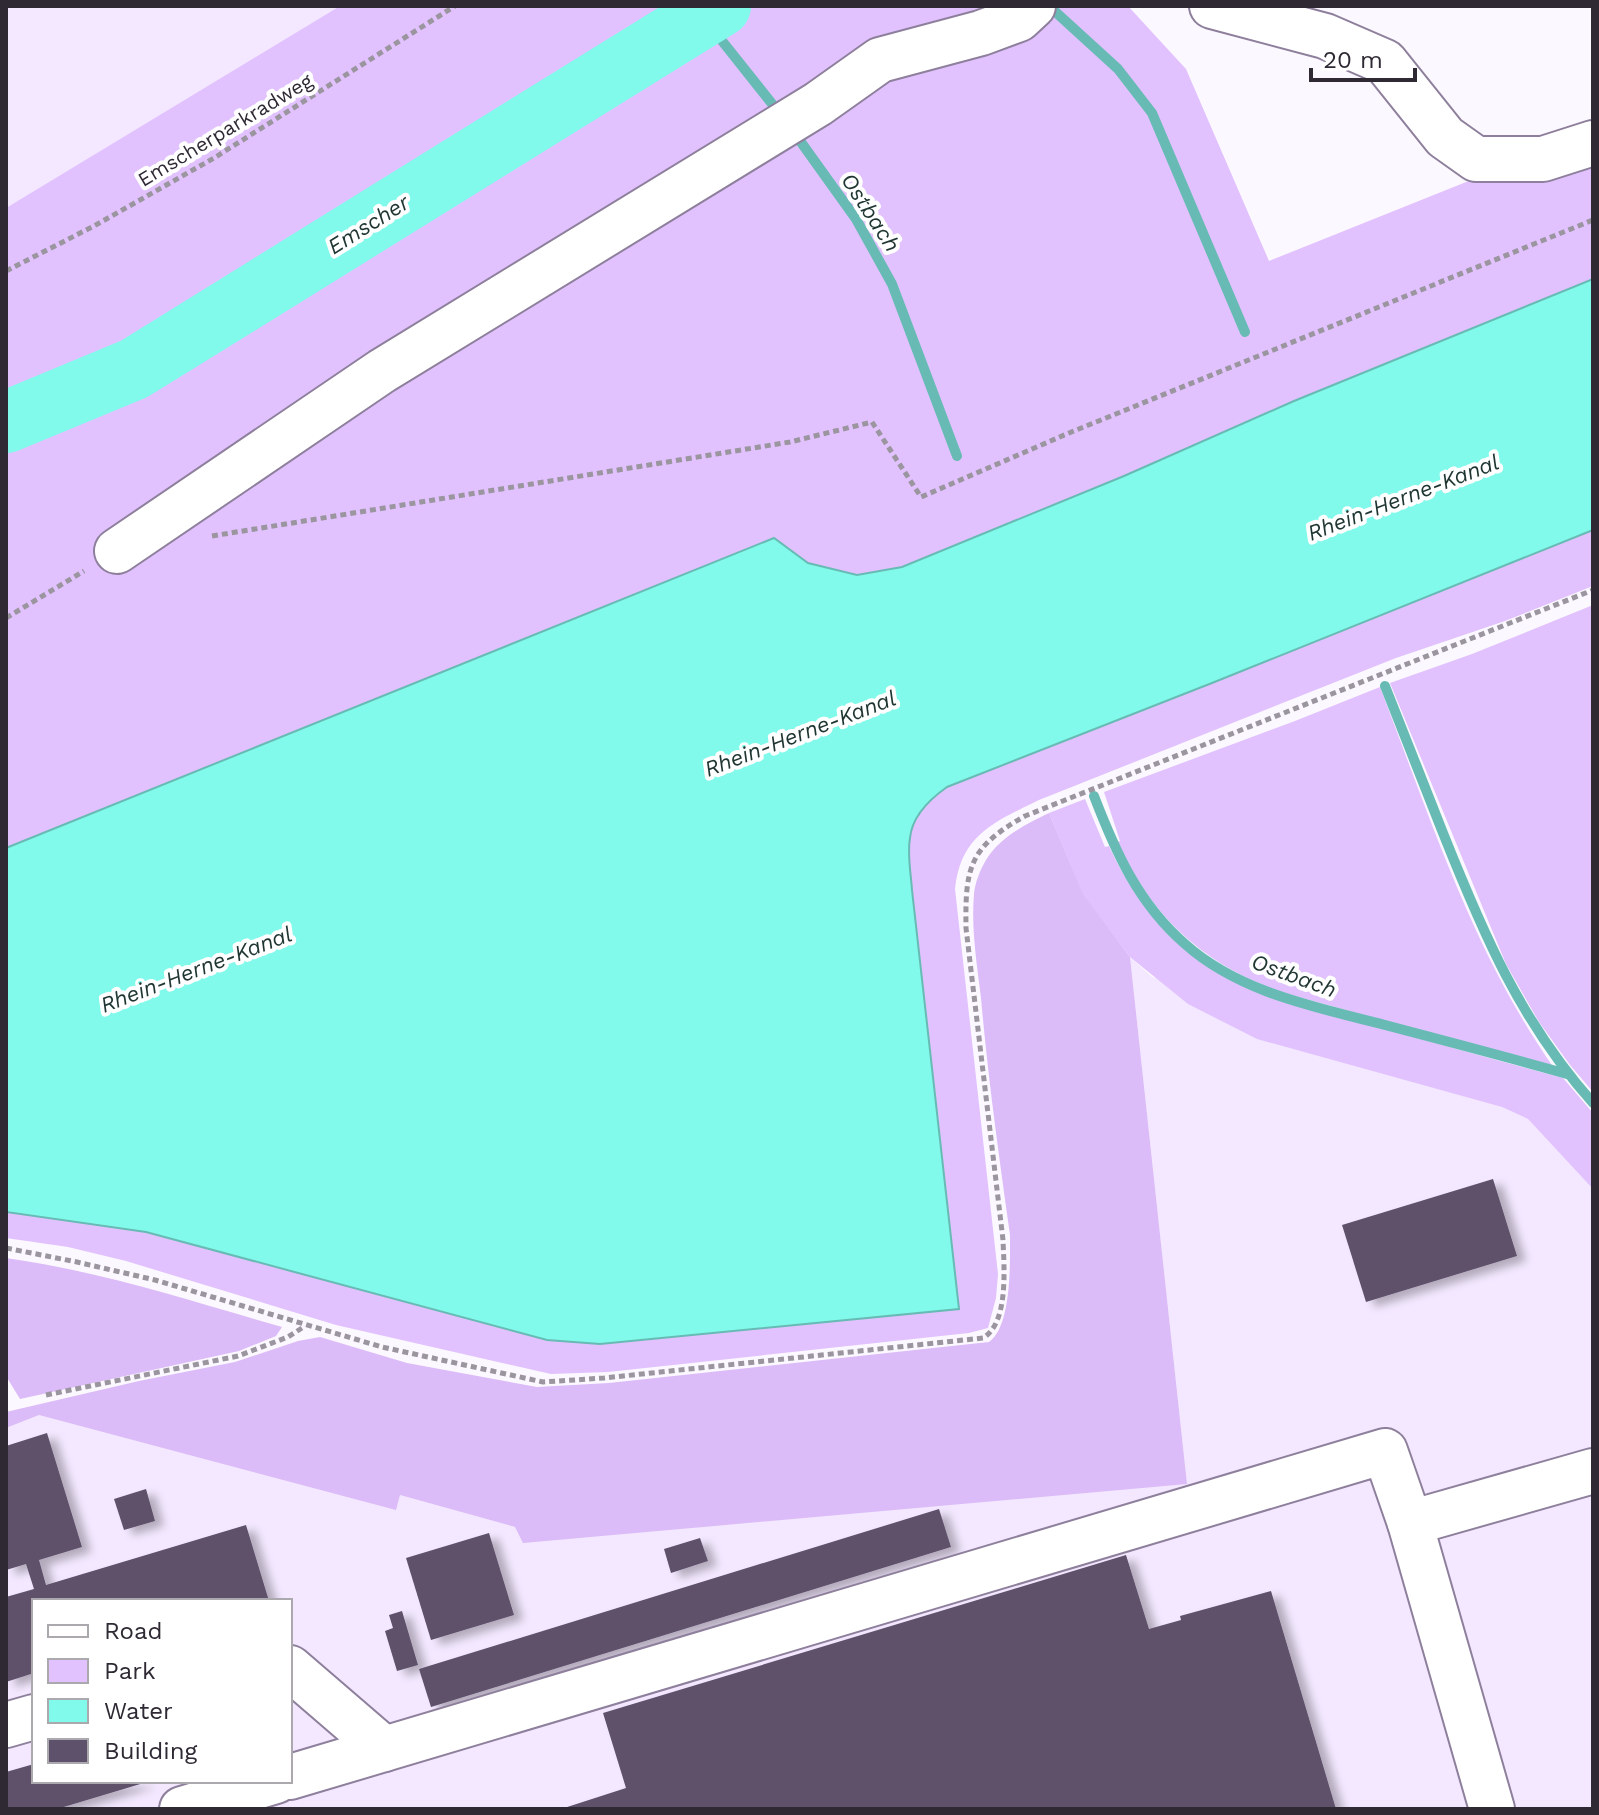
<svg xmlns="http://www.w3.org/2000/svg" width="1599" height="1815" viewBox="0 0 1599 1815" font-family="'Work Sans',sans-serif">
<defs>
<filter id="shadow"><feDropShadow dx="9" dy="5" stdDeviation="4" flood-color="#0004"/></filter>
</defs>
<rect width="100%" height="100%" fill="#fcf8ff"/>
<g fill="#f3e8ff" fill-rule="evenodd">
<polygon points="6,6 340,6 6,208"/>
<path d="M1130 957 1152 977 1502 1107 1528 1119 1593 1189V1809H6V1428L39 1415 395 1509 400 1495 515 1527 1187 1484ZM34 1601H290V1781H34Z"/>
</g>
<g fill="#e1c2fe">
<polygon points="340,6 1128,6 1186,69 1269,261 1593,131 1593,279 1294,401 1124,476 902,567 857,575 808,563 774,538 6,848 6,208"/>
<path d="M1593 530V586L1505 621 1396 658 1039 800C995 822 961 834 955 889L998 1274 996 1298 988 1328 969 1333 608 1372 551 1374 336 1325 126 1261 68 1247 6 1238V1212L146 1232 546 1340 600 1344 959 1308 912 890C911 874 907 854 910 838 913 816 930 799 947 787L1212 683Z"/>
<polygon points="1593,605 1593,1092 1570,1065 1539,1022 1506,964 1390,683 1472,654"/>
<path d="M1380 687C1430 817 1473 953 1554 1068L1281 992C1203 964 1152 917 1117 842L1120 841 1104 792 1295 721Z"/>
<path d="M1085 799 1105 847 1109 846C1139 912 1189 966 1257 992 1295 1007 1336 1016 1375 1026 1438 1044 1500 1061 1563 1078L1593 1113V1189L1528 1119 1502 1107 1257 1039 1188 1004 1130 957 1083 895 1049 813Z"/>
</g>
<g fill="#dbbbf8">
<path d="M1049 813 1083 894 1130 957 1187 1484 523 1543 515 1527 400 1495 396 1510 39 1415 6 1428V1412L139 1381 235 1362 298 1341 320 1337 407 1363 537 1387 609 1383 989 1342C1012 1326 1010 1262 1010 1235 999 1156 988 1078 981 998 977 964 971 929 974 894 975 883 980 870 986 860 1000 837 1026 824 1049 813Z"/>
<path d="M6 1258C100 1271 191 1301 282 1327L276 1336 239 1351 20 1399 6 1376Z"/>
</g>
<path fill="#81faeb" stroke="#68bbb4" stroke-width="2" d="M1593 279V530L1212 683 947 787C930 799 912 816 910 838 907 854 911 874 912 890L959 1309 600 1344 547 1340 146 1232 6 1212V848L774 538 808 563 857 575 902 567 1124 476 1294 401Z"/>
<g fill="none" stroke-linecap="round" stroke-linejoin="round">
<g stroke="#68bbb4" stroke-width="10">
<polyline points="1049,6 1118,69 1152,113 1245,332"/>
<polyline points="703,17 781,115"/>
<polyline points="793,131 856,219 892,284 957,456"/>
<path d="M1385 686C1404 735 1424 784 1443 833 1483 933 1520 1021 1593 1103"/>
<path d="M1094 796C1116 853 1138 903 1185 944 1240 993 1316 1007 1385 1025 1446 1041 1507 1057 1567 1074"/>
</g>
<polyline stroke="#81faeb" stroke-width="62" points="6,422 134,369 720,6"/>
</g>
<g fill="#5e516b" filter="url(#shadow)">
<polygon points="1493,1179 1517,1256 1366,1302 1342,1225"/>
<polygon points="47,1433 82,1547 39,1560 46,1585 246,1525 269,1601 34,1601 34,1673 6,1682 6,1597 34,1589 26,1564 6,1570 6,1446"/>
<polygon points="146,1489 155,1521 124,1530 114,1499"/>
<polygon points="939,1509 951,1547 431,1707 419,1669"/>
<polygon points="489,1533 514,1615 431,1640 406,1558"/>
<polygon points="700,1538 708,1561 671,1573 664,1549"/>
<polygon points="1126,1555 1149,1629 1181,1620 1180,1616 1271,1591 1336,1809 561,1809 626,1788 603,1713"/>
<polygon points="402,1611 418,1665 397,1671 385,1631 393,1628 389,1615"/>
<polygon points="34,1764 34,1781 147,1782 57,1809 6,1809 6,1772"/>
</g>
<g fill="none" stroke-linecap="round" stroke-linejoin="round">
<g stroke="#8e809c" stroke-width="48">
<g id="minor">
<polyline points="1212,6 1325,36 1385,62 1445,137 1476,159 1543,159 1593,143"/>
<polyline points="117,551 382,371 818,104 880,60 981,33 1019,19 1033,6"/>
<polyline points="1410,1523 1593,1471"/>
<polyline points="290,1668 384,1749"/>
<polyline points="6,1725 34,1717"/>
<polyline points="290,1777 1385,1451 1410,1523 1492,1809"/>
<polyline points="182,1809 276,1781"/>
</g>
</g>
<g stroke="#9a959e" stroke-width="5" stroke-dasharray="6 4" stroke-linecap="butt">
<polyline points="6,271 94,226 214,158 455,6"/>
<polyline points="212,536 790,442 872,422 921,497 1069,433 1593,220"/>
<polyline points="6,618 84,571"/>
<path d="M6 1248 77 1262 155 1280 382 1347 543 1382 604 1378 983 1338C1009 1323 1004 1267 1003 1240L966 928C965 866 970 847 1025 816L1593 590"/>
<polyline points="46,1395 238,1356 288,1337 305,1326"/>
</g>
<use href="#minor" stroke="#fff" stroke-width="44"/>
</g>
<g text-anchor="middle" stroke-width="8" stroke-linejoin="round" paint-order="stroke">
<g font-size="20" fill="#2f2934" stroke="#fff">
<text transform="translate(225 130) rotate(-31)" y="7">Emscherparkradweg</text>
</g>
<g font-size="22" font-style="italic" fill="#1f3531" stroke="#fff">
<text transform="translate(871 212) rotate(57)" y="8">Ostbach</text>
<text transform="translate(368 224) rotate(-32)" y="8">Emscher</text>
<text transform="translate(1403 497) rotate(-21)" y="8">Rhein-Herne-Kanal</text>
<text transform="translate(800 733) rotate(-21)" y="8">Rhein-Herne-Kanal</text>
<text transform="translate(196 969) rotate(-21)" y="8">Rhein-Herne-Kanal</text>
<text transform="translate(1294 975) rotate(20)" y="8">Ostbach</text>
</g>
</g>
<rect width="1599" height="1815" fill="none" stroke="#2f2934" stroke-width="16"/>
<rect x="32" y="1599" width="260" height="184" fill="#ffffff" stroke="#aca9ae" stroke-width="2"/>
<rect x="48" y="1625" width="40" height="12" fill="#ffffff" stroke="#aca9ae" stroke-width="2"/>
<text x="104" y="1639" font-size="24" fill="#2f2934">Road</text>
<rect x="48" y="1659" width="40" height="24" fill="#e1c2fe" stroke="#aca9ae" stroke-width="2"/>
<text x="104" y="1679" font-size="24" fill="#2f2934">Park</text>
<rect x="48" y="1699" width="40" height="24" fill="#81faeb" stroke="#aca9ae" stroke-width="2"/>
<text x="104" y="1719" font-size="24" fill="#2f2934">Water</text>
<rect x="48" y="1739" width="40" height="24" fill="#5e516b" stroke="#aca9ae" stroke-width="2"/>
<text x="104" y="1759" font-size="24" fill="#2f2934">Building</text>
<path d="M1311 68v12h104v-12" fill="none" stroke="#2f2934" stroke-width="4"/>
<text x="1323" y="68" font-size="24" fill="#2f2934" stroke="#ffffff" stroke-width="6" paint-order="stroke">20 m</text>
</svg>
